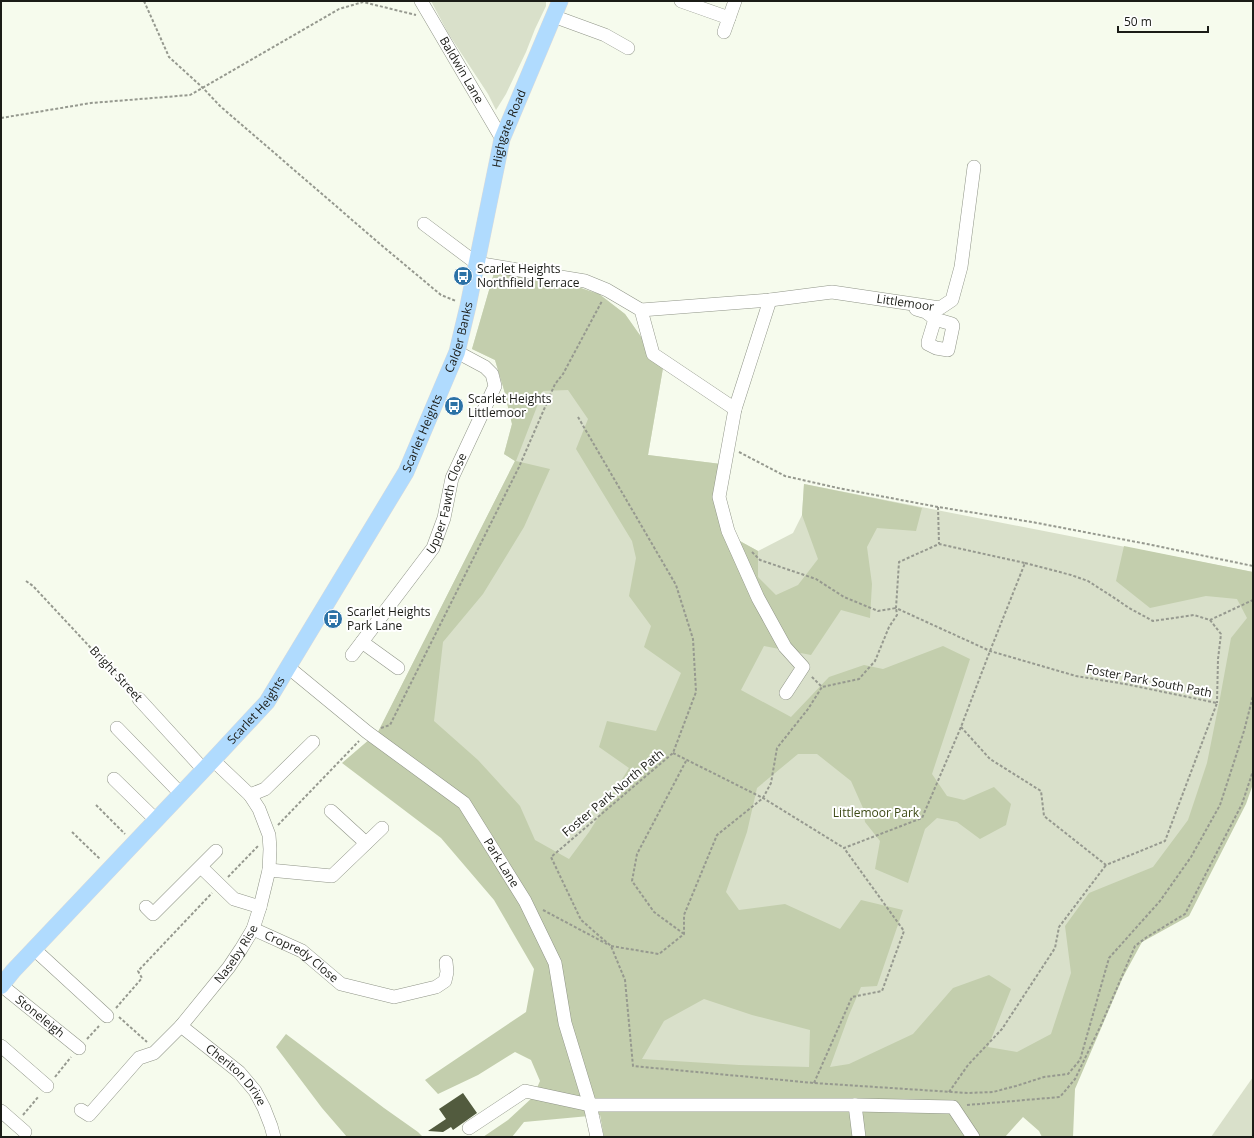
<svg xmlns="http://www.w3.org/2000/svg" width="1254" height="1138" viewBox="0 0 1254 1138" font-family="'Open Sans',sans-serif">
<rect width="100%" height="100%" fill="#f6fbed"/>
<g fill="#d9e0ca">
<polygon points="431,1 546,1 546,6 535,29 526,52 506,94 496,110 488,94 448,33"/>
<polygon points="494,273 599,294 625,314 663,368 648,455 721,464 714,503 727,534 758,551 793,533 802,515 804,484 1253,572 1253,763 1130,947 1087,1052 598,1098 559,946 378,732 515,461 504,454 512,424 504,390 495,360 472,349"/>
<polygon points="1253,1077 1253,1137 1211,1137"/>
</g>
<g fill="#c3cead" fill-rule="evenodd">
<path d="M494 273 572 285 599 294 625 314 663 368 648 455 721 464 714 503 727 534 758 551V577L776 595 798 585 818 559 802 515 804 484 922 508 916 531 877 528 867 547 872 584 870 618 841 610 811 655 764 646 741 690 791 717 829 677 864 665 883 669 943 646 970 659 932 774 947 796 964 800 994 787 1011 804 1006 825 980 839 957 822 937 818 925 829 908 883 875 869 880 841 865 822 863 808 851 781 817 754H798L757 788 747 832 726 892 739 910 785 904 840 929 861 900 903 910 877 986 861 987 849 1015 830 1067 849 1064 913 1034 953 988 989 975 1011 989 988 1047 1017 1052 1051 1034 1071 973 1065 926 1089 893 1153 867 1188 820 1207 763 1220 698 1231 638 1247 618 1237 599 1206 596 1150 608 1116 581 1124 546 1253 572V784L1246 804 1189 916 1142 942 1123 977 1075 1089 1073 1137H1042L1039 1131 1023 1117 1005 1137H604L600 1115 524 1122 512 1137H483L508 1120 533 1097 540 1081 531 1060 515 1052 478 1075 438 1094 425 1080 526 1012 534 969 494 900 441 838 342 763 378 732 515 461 504 454 512 424 504 390 495 360 472 349ZM568 390 588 419 576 449 632 541 636 558 629 596 651 626 644 647 681 673 656 731 607 721 599 747 629 768 589 832 569 859 535 840 520 806 478 760 434 721 443 642 483 594 524 527 550 469 516 461 543 391ZM704 999 752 1015 810 1030 809 1067 739 1065 642 1059 664 1021Z"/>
<polygon points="286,1034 384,1108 418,1132 423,1137 347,1137 322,1108 276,1047"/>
</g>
<polygon fill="#525b3e" points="463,1093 477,1113 453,1130 451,1127 443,1132 428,1131 446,1119 439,1109"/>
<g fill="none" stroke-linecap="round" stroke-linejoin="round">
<g stroke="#909588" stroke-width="14">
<g id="minor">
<path id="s1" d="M421 1 502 139"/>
<polyline points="681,1 729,18"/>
<polyline points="553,16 605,35 628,48"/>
<polyline points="724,32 735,1"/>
<polyline points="424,224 476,263 585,281 607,290 641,310 653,354 735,409 770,300"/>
<polyline points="916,309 926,312 935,319 952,324 953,326 948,350 936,348 928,344 928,342 935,319"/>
<path id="s2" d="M641 310 770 300 832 292 940 308 952 300 961 267 974 167"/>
<polyline points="735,409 719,497 728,531 758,598 785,647 803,667 786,693"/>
<polyline points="362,642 398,668"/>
<path id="s3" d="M352 655 433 548 444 518 452 478 495 386 492 374 485 367 457 352"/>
<path id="s4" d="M288 667 367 732 464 803 525 901 555 963 565 1023 590 1105 597 1137"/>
<polyline points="139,699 204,770"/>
<polyline points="117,728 181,794"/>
<polyline points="114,779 156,820"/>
<polyline points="250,795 265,789 313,742"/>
<polyline points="331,811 366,843"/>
<polyline points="201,867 234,899 260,907"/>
<polyline points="269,870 332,876 382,828"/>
<polyline points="146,907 153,914 216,851"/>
<path id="s5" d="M253 929 302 951 341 984 394 997 436 987 445 981 447 972 446 962"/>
<polyline points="34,949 107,1016"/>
<path id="s6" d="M1 985 79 1048"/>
<path id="s7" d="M181 1026 239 1072 255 1091 264 1108 271 1126 274 1137"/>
<polyline points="1,1046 47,1086"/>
<polyline points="855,1105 859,1137"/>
<path id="s8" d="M81 1110 89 1115 139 1058 154 1053 181 1026 229 967 241 949 253 929 260 907 269 870 270 849 269 835 259 809 250 795 213 760"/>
<polyline points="1,1111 25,1132"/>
<polyline points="469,1128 525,1091 590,1105 855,1105 953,1107 973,1137"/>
</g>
</g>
<g stroke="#dbdbda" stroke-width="17">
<g id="major">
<path id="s9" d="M1 986 13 971 213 760 267 702 406 472 457 352 468 306 502 139 560 1"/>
</g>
</g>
<g stroke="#96998f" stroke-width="2" stroke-dasharray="3 2" stroke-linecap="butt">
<polyline points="144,1 169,57 203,88 220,106 380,244 441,295 456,301"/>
<polyline points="1,118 91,103 190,95 339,9 363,2 416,15"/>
<polyline points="578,417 676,585 693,639 696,692 673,753 551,857 581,920 611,946 625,980 633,1066 814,1083 968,1093 993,1092 1016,1086 1044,1077 1068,1074 1080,1060 1109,958 1160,901 1191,857 1220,805 1244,731 1253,696"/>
<polyline points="739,452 785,476 838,488 938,507 1032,522 1147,544 1253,566"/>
<polyline points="938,507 939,544"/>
<polyline points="752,552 760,560 816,579 844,597 878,611 896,608 897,615 889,627 875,661 859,679 822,687"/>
<polyline points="1025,563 1071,575 1088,581 1116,599 1129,608 1153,621 1194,615 1210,620 1253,600"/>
<polyline points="26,581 33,586 131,691"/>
<polyline points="1210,620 1221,634 1218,659 1217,703"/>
<polyline points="381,728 390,725 519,467 555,384 563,374 602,301"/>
<polyline points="673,753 763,798 844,848"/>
<polyline points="96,805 125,834"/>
<polyline points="278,825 359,741"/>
<polyline points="72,832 100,859"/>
<polyline points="228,877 258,846"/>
<polyline points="543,910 607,944"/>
<polyline points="684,934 654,912 632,881 637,854 686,761"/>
<polyline points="611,946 659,954 684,934 684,915 717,835 763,798 771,783 777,748 808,709 822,687 811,676"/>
<polyline points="116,1008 142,978 138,971 212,893"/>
<polyline points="119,1017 147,1042"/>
<polyline points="87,1039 99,1026"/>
<polyline points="55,1077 71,1057"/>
<polyline points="814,1083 852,997 882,991 904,931 844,848 922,818 961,727 990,651 1025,563 939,544 899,562 896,608 990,651 1076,676 1125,684 1217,703 1165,841 1106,865 1044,816 1041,791 990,759 961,727"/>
<polyline points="949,1092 968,1065 1002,1029 1055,948 1059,927 1106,865"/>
<polyline points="967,1105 1060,1097 1075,1079 1101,1025 1135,946 1147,937 1185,914 1242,804 1253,771"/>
<polyline points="23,1115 39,1096"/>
</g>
<use href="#minor" stroke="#fff" stroke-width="13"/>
<use href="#major" stroke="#b0dbfe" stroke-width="16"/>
</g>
<defs>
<g id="bus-disc" transform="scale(1)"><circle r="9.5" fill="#2c72a6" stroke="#fff"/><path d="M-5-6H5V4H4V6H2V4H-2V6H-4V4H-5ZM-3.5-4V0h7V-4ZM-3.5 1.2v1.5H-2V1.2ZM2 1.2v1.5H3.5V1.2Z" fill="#fff"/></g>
</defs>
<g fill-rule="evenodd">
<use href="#bus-disc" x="463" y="276"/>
<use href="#bus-disc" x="454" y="406"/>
<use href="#bus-disc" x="333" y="619"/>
</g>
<g text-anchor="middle" stroke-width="4" stroke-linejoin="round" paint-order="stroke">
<g font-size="12" fill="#1b1c17" stroke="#fff">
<text dy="4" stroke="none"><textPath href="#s1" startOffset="80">Baldwin Lane</textPath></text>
<text dy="4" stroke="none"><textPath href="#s9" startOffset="1018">Highgate Road</textPath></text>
<text dy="4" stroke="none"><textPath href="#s2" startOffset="266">Littlemoor</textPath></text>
<text dy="4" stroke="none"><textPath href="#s9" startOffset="803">Calder Banks</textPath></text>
<text dy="4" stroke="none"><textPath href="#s9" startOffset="700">Scarlet Heights</textPath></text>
<text dy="4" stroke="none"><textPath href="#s3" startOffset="181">Upper Fawth Close</textPath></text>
<text transform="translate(116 674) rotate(47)" y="4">Bright Street</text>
<text transform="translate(1149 681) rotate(11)" y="4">Foster Park South Path</text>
<text dy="4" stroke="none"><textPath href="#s9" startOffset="376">Scarlet Heights</textPath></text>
<text transform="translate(613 793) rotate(-40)" y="4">Foster Park North Path</text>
<text dy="4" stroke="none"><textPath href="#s4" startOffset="293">Park Lane</textPath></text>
<text dy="4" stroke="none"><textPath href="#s8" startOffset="230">Naseby Rise</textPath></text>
<text dy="4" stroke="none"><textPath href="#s5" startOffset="56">Cropredy Close</textPath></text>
<text dy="4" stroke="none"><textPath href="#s6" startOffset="50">Stoneleigh</textPath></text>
<text dy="4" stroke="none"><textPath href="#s7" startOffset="74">Cheriton Drive</textPath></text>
</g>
<g font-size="12" fill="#1b1c17" stroke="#fff" text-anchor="start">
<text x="477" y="273">Scarlet Heights<tspan x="477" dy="14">Northfield Terrace</tspan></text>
<text x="468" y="403">Scarlet Heights<tspan x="468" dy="14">Littlemoor</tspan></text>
<text x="347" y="616">Scarlet Heights<tspan x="347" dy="14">Park Lane</tspan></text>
</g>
<g font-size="12" fill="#3d4a16" stroke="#fff">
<text x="876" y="817">Littlemoor Park</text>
</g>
</g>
<rect width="1254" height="1138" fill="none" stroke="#1b1c17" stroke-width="4"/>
<path d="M1118 26v6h90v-6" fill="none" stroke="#1b1c17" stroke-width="2"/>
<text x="1124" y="26" font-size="12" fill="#1b1c17" stroke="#ffffff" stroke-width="3" paint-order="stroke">50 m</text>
</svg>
